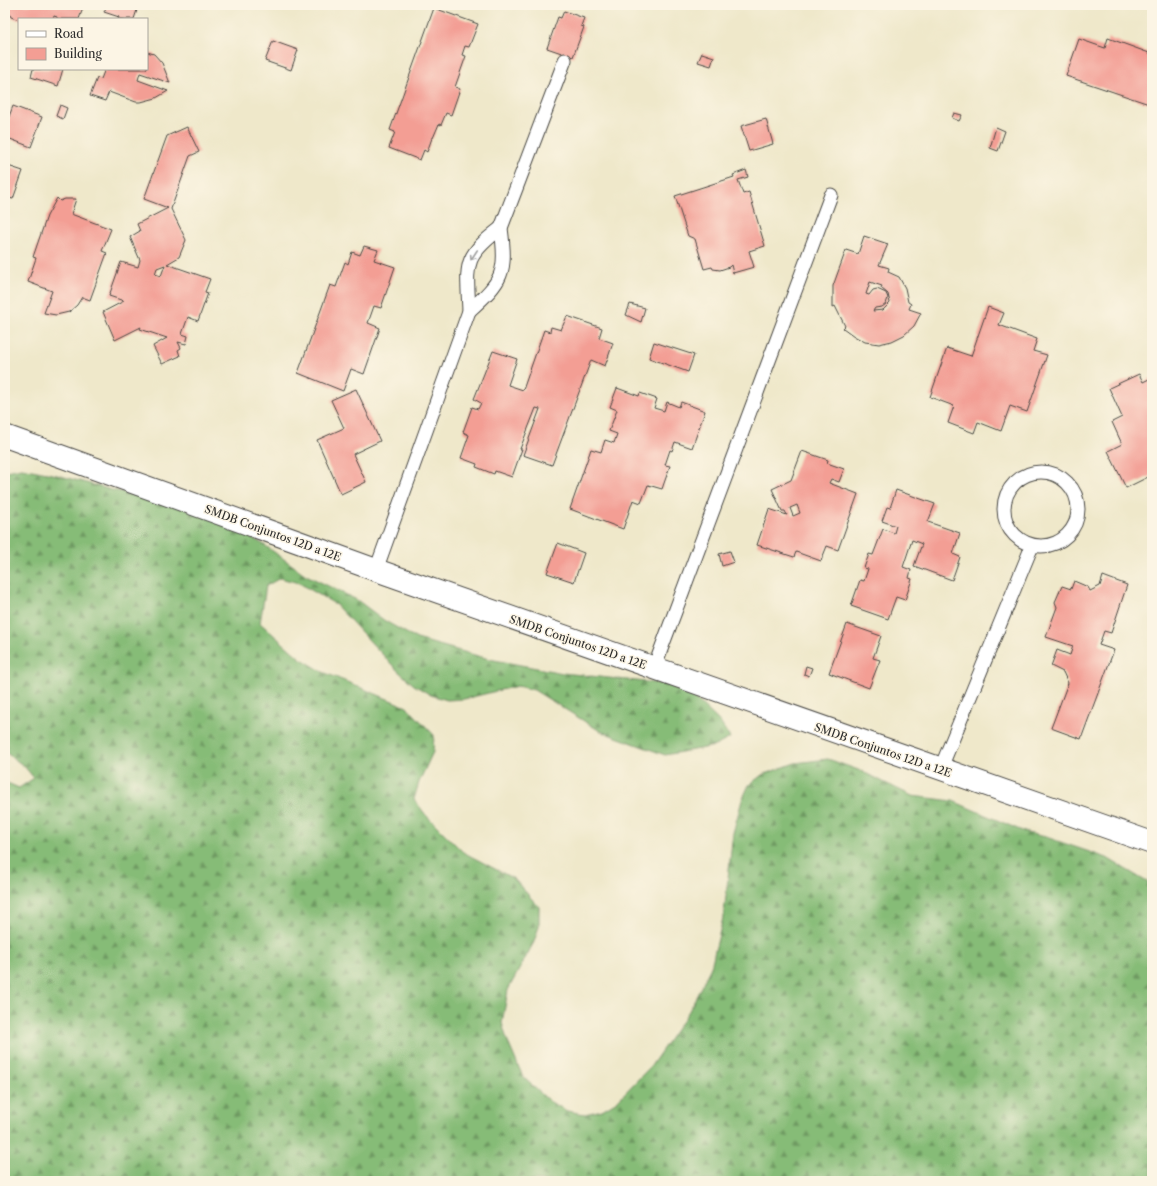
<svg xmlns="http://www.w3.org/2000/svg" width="1157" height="1186" viewBox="0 0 1157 1186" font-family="'Libre Caslon Text',serif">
<defs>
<pattern id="forest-firs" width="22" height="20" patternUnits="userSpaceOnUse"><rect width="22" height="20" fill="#86bc77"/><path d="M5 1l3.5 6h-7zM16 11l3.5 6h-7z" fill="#6e9962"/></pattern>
</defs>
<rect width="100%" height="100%" fill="#fcf5e5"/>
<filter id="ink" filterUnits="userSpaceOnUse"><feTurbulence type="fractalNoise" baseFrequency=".025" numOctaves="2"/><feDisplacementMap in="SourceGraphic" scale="8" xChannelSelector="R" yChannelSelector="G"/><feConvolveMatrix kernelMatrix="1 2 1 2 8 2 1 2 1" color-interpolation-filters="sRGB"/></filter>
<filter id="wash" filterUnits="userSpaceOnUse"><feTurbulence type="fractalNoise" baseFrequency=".012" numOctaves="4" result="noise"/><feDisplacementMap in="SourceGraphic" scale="16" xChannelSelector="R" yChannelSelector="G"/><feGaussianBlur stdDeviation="0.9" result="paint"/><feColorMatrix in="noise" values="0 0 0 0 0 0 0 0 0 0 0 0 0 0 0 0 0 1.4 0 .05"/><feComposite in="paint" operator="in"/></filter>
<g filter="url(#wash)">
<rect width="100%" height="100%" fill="#efe8ca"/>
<polygon fill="url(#forest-firs)" stroke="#587451" points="22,468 57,475 112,490 181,503 201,511 263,544 306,575 357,600 385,621 417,639 489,659 563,673 664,684 681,690 696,699 720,722 730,738 715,746 665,755 600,731 534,690 517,686 464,699 447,700 431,695 414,685 397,670 335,604 299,583 280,578 266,586 260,623 300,658 323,672 407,707 434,735 433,752 419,782 414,799 425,814 463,852 514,879 539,907 539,926 534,942 508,990 502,1023 507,1040 523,1077 549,1101 567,1111 585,1114 602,1110 617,1101 651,1066 689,1011 711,967 724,914 733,833 742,800 749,785 762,775 795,763 828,759 861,771 912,796 953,801 1027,833 1046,837 1107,858 1152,885 1152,1181 5,1181 5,782 19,788 34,778 24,766 5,752 5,471"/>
<g id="blocks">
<g fill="#f39e94" fill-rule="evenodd">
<polygon points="5,5 82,5 83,8 79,19 57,19 57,17 54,16 53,19 19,19 19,20 11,17"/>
<polygon points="107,5 124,5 137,10 134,19 118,19 119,17 104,12"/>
<polygon points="434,8 478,24 469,47 465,46 462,55 466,56 455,87 460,89 451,115 446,113 441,125 439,124 433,138 432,138 427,152 424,150 420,160 389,148 395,132 390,130"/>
<polygon points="564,11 584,18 581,26 584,27 573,57 547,48 558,17 561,18"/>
<polygon points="1108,38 1152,54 1152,105 1066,76 1079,39 1105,48"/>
<polygon points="273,41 298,50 291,70 265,61"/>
<polygon points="147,52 154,54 162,63 170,83 140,73 138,80 168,91 156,98 141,102 136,102 109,92 105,101 90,96 97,78 101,79 105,69 147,69"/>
<polygon points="702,53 714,57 711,66 698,62"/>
<polygon points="33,69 63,69 58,86 31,77"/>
<polygon points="60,105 67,108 63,119 56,116"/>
<polygon points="13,106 42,117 31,147 5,137 5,127"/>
<polygon points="954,113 962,115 959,121 952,118"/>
<polygon points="766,119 773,144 749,151 741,126"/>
<path d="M187 127 199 152 190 156 171 209 186 240 179 257 167 264 210 279 205 292 208 293 198 321 188 317 182 334 188 336 186 344 178 342 181 348 178 350 180 356 162 364 153 346 167 338 140 329 141 327 115 340 103 312 124 301 109 296 121 262 138 267 140 260 130 237 140 231 137 224 168 208 144 199 167 136ZM165 265 161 276 155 274 157 268Z"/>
<polygon points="996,127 1005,131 998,151 990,148"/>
<polygon points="5,165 23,171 13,199 5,197"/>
<polygon points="746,170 748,177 738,180 743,194 749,192 765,246 749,251 754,267 733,273 731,265 729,267 720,270 713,269 712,267 704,269 695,239 688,236 675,196 734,177 733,175"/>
<polygon points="57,198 60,201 65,199 76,199 71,214 111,229 102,251 107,253 90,300 82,297 77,305 69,312 56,315 44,313 52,291 28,282 36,258 33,257 47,216"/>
<path d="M864 236 888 244 879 265 889 268 888 272 899 277 905 288 908 302 911 304 909 309 921 313 914 326 904 335 892 341 879 344 865 342 854 336 843 328 845 326 835 306 833 307V286L846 250 858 254ZM870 282 882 286 881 288 888 294 890 303 883 310 873 311 875 308 882 307 886 304 888 298 886 293 877 289 873 290 869 295 866 294Z"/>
<polygon points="364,246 378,250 374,260 395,267 381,308 374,306 368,323 380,328 364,374 351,369 343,391 298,373 330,285 336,287 345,262 348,264 352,252 360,255"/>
<polygon points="630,304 645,308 641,322 626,315"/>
<polygon points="988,307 1004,313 999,325 1037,339 1033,351 1047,355 1027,412 1010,406 1001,431 978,422 974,433 948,423 954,406 930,397 947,348 971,356"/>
<polygon points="567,316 602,328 599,338 613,343 605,366 591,360 552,465 523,455 540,409 536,408 520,449 522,449 512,477 495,471 494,474 476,467 477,464 461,458 469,435 463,432 472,407 478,409 481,403 474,399 493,351 517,359 508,385 523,390 544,330 550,332 551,327 561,330"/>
<polygon points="654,342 694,355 688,372 649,358"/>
<polygon points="1139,374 1143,382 1151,378 1152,380 1152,475 1126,488 1108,451 1122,444 1112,422 1122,417 1109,388"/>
<polygon points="617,388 639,396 640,393 657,399 654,408 664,411 667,402 679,407 681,402 705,411 692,448 675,442 672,451 670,450 665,465 670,466 662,489 648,485 641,503 633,500 623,529 570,509 591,449 601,452 605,440 614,443 617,434 609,431 617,410 610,407"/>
<polygon points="356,389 380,441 353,454 366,482 341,494 317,440 344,428 331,400"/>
<path d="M802 451 828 460 827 463 844 469 839 482 831 479 829 483 858 494 838 550 827 546 821 561 796 552 794 557 757 545 769 509 787 515 785 511H782L772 489 791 480ZM797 505 800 513 793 516 790 508Z"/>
<polygon points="896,490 935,504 928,522 960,533 953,554 960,557 952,580 914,566 922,544 912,540 903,567 911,570 909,578 912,579 905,600 896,597 888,619 851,606 860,580 864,581 868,569 864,568 869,554 873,555 883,529 894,533 896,526 882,521 887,507 890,508"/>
<polygon points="558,543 584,553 574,582 547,573"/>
<polygon points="730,551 734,562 722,566 719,554"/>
<polygon points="1103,576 1127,585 1111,633 1104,631 1099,645 1114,650 1081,739 1051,728 1068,683 1063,672 1051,666 1057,650 1070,655 1073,646 1046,637 1057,607 1055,602 1062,586 1071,589 1074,581 1088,587 1090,591 1100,586"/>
<polygon points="847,624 881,636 873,658 880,660 869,688 829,673"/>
<polygon points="806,666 812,668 809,676 804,674"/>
</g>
</g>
</g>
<g filter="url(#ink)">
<use href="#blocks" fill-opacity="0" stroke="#484743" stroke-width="1"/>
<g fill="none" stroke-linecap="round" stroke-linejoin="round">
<g stroke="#484743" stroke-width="15">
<g id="lane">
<path d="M469 311C503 280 507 274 501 228L565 60"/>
<circle cx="1041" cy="509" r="37"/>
<path d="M376 570 469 311C467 264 462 258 501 228"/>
<polyline points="654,668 831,195"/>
<polyline points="940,770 1032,546"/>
</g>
</g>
<g stroke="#484743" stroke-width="24">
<polyline id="street" points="5,436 376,570 1152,843"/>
</g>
<use href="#lane" stroke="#fff" stroke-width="13"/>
<use href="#street" stroke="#fff" stroke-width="22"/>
</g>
<defs><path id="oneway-shaft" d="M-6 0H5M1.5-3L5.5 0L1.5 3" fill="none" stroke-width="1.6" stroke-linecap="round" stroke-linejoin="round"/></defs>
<use stroke="#a0a0a0" href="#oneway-shaft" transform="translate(474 255) rotate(123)"/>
</g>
<g text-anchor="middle" stroke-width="3" stroke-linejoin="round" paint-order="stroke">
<g font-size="11" fill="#2b2b2b" stroke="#fcf5e5">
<text transform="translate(273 533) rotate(20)" y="4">SMDB Conjuntos 12D a 12E</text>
<text transform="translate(578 642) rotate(19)" y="4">SMDB Conjuntos 12D a 12E</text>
<text transform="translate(883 750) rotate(19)" y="4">SMDB Conjuntos 12D a 12E</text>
</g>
</g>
<rect width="1157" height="1186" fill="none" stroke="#fcf5e5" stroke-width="20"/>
<rect x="18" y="18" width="130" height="52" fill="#fcf5e5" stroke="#a8a49b"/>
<rect x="26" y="31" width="20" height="6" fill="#ffffff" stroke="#a8a49b"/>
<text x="54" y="38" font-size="12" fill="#2b2b2b">Road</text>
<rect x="26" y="48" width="20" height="12" fill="#f39e94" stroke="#a8a49b"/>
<text x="54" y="58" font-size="12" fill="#2b2b2b">Building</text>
</svg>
